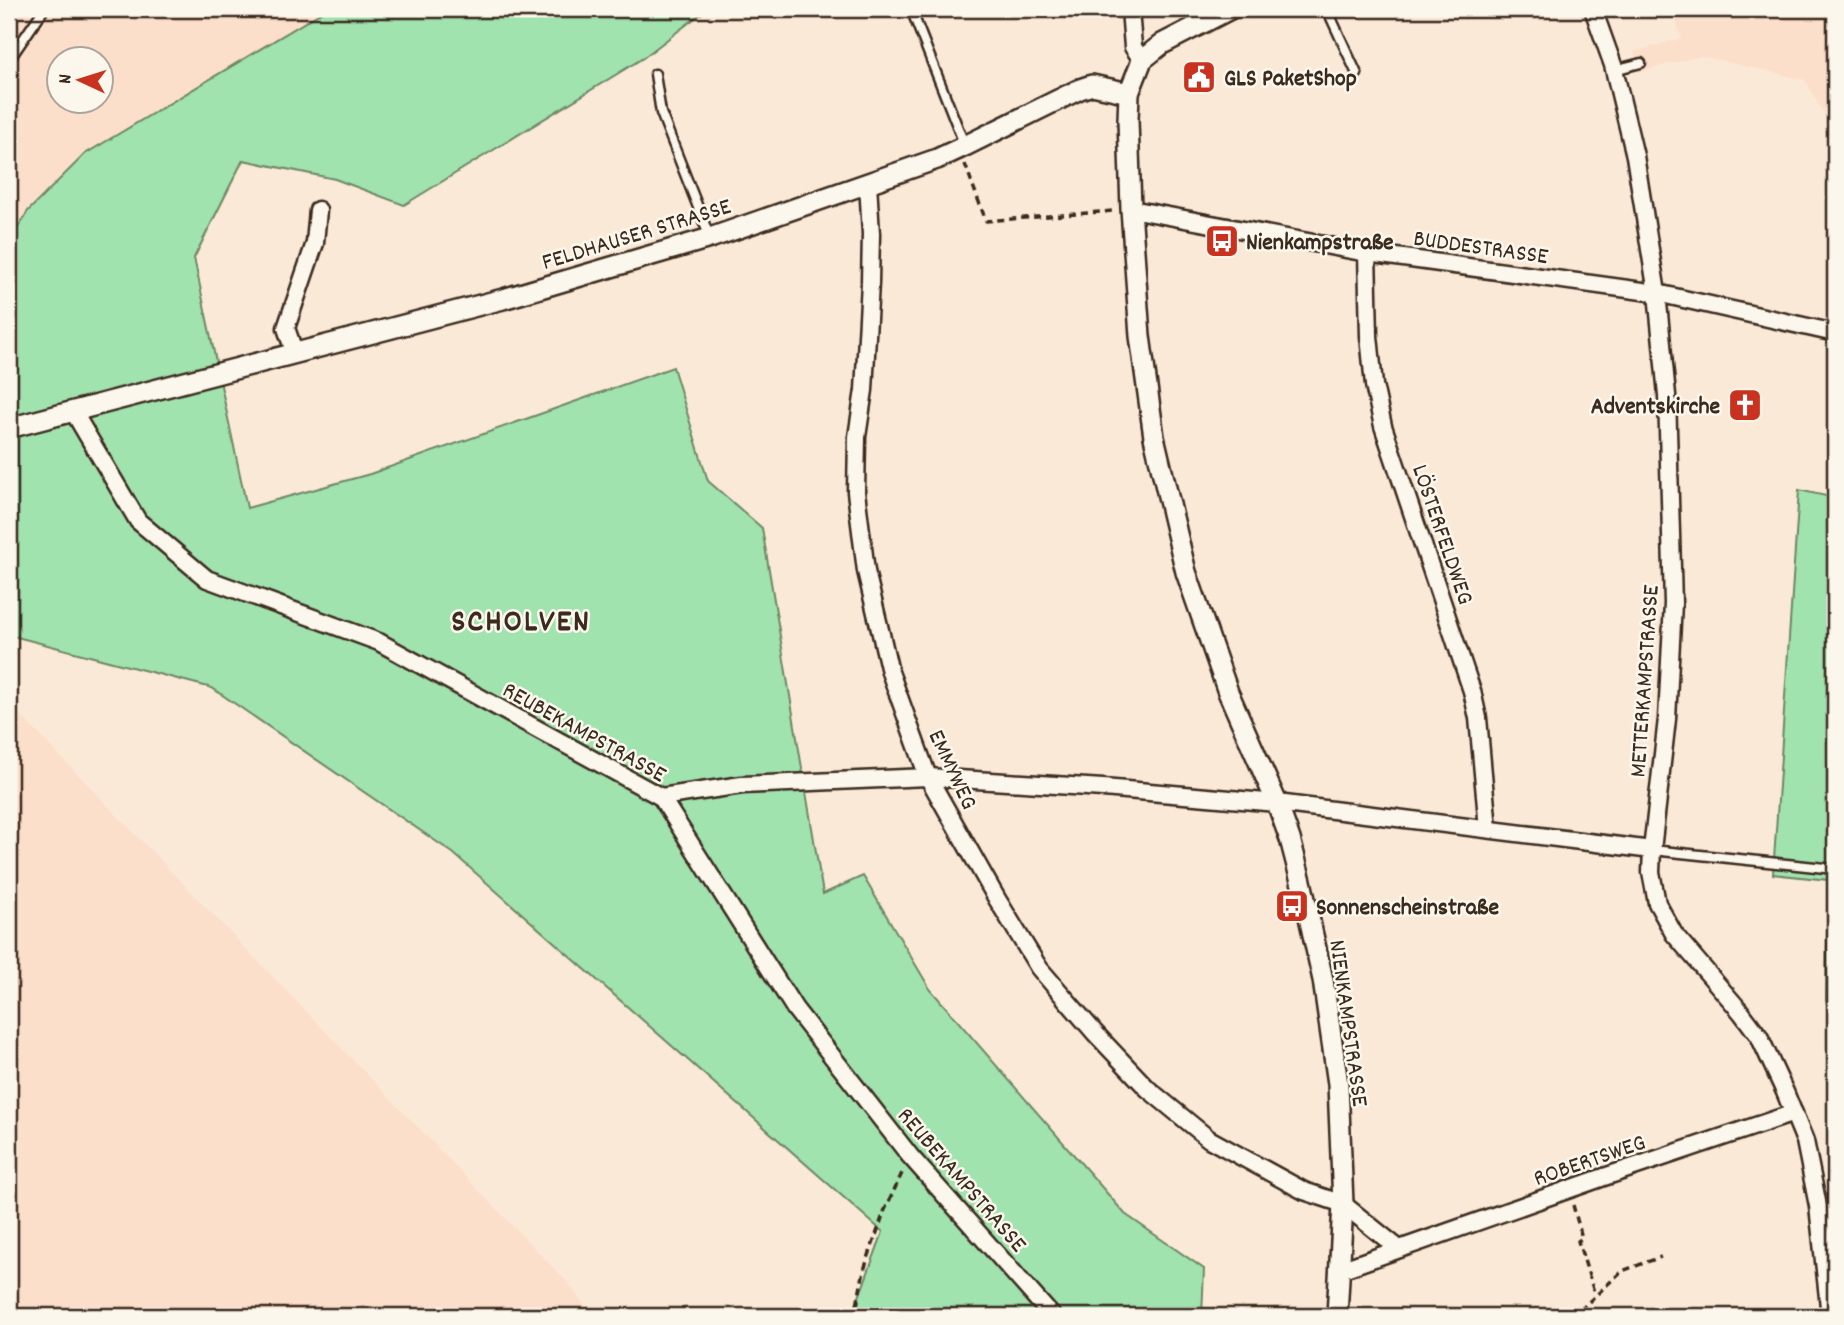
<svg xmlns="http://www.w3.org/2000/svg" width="1844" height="1325" viewBox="0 0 1844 1325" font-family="Dekko,sans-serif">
<rect width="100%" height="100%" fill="#fbe9d8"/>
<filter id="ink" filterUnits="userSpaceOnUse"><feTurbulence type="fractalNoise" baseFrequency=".0143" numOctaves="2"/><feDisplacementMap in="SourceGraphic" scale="14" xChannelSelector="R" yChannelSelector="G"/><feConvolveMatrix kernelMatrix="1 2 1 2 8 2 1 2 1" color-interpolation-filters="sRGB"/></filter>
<g filter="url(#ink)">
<g fill="#fbdfca" fill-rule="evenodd">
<path d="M9 9H327L85 154 9 242ZM60 60H102V102H60Z"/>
<polygon points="1672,9 1835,9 1835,134 1805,80 1700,56 1639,72 1634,52 1681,38"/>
<polygon points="9,703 570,1285 592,1316 9,1316"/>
</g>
<g fill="#a0e3ae" stroke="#6e8666" stroke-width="2">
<polygon points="327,9 707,9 643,58 404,205 335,179 243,160 194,258 247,508 370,474 673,367 708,481 762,528 823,894 863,876 930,989 1125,1214 1204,1269 1202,1316 852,1316 883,1232 453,853 212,688 9,635 9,242 28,211 85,154"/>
<polygon points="1799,490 1835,498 1835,1017 1826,1001 1828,880 1773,874"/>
</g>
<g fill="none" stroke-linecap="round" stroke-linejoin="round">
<g stroke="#3b2a1e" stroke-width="13">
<g id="service">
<polyline points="911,9 965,146"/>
<polyline points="1327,9 1357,74"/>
<polyline points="9,60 44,9"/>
<polyline points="1614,70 1641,63"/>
<polyline points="655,74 661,113 710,238"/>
<polyline points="1652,850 1835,869"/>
</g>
</g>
<g stroke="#3b2a1e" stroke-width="21">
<g id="minor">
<polyline points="1130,9 1133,47 1142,60"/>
<polyline points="1593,9 1613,65 1635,156 1657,293 1667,395 1673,603 1667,719 1652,850 1651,872 1657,903 1674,934 1741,1012 1759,1036 1785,1092 1805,1141 1818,1206 1830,1316"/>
<polyline points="868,183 871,234 870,283 864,390 857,437 856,492 866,571 890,672 928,777 997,899 1039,968 1095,1033 1148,1089 1209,1139 1304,1191 1343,1204 1399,1249"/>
<polyline points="1131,209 1367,253 1657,293 1835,333"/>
<polyline points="1367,253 1369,336 1374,385 1383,426 1472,691 1478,718 1488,829"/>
<polyline points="295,354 286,328 315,243 318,210"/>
<polyline points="73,411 138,521 207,579 379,642 661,797 795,1009 910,1156 1052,1316"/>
<polyline points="661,797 742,785 928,777 1103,788 1277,803 1652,850"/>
<polyline points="1340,1270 1604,1177 1794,1113"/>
</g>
</g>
<g stroke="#3b2a1e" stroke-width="24">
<g id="tertiary">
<polyline points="1230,9 1162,44 1142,60 1129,93 1128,120 1131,209 1140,336 1154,437 1186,572 1228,692 1277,803 1290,839 1301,881 1323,980 1338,1084 1343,1204 1337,1316"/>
<polyline points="9,428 503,299 710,238 937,159 965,146 1080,89 1092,85 1129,93"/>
</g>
</g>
<g stroke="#3b2a1e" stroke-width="3.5" stroke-dasharray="7 5" stroke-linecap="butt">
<polyline points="965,164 986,221 1113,211"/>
<polyline points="1573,1205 1582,1238 1578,1241 1595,1295"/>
<polyline points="855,1316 864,1270 884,1212 902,1173"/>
<polyline points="1557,1316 1579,1311 1622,1271 1661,1257"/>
</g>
<use href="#service" stroke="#fbf7ec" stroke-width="8"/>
<use href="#minor" stroke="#fbf7ec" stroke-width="16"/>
<use href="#tertiary" stroke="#fbf7ec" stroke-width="19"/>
</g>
</g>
<defs>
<g id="civic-square" transform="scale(1.75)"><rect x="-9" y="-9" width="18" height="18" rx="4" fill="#c8321e" stroke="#fbf7ec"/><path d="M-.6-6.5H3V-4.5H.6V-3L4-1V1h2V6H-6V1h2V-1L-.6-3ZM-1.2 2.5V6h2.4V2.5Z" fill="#fff"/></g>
<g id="bus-square" transform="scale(1.75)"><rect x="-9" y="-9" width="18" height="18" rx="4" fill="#c8321e" stroke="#fbf7ec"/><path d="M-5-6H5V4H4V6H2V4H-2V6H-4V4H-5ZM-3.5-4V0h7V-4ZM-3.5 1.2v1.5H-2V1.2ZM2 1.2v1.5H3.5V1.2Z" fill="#fff"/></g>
<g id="church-square" transform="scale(1.75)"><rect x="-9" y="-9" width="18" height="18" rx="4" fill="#c8321e" stroke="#fbf7ec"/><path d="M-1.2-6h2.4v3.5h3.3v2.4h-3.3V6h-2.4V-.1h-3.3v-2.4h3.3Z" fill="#fff"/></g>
</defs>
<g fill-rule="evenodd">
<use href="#civic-square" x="1199" y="77"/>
<use href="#bus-square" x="1222" y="241"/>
<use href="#church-square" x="1745" y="405"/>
<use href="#bus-square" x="1292" y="906"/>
</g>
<g text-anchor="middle" stroke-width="5" stroke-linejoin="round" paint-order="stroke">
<g font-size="24" font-weight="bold" fill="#3b2a1e" stroke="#fbf7ec" text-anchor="start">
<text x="1224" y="85">GLS PaketShop</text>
<text x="1246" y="249">Nienkampstraße</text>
<text x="1720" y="413" text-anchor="end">Adventskirche</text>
<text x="1316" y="914">Sonnenscheinstraße</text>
</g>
<g font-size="24" fill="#3b2a1e" stroke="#fbf7ec">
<text transform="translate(636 233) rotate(-17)" y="8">FELDHAUSER STRASSE</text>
<text transform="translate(1481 246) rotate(8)" y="8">BUDDESTRASSE</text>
<text transform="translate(1444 534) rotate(71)" y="8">LÖSTERFELDWEG</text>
<text transform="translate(1643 681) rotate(-86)" y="8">METTERKAMPSTRASSE</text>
<text transform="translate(585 731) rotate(29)" y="8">REUBEKAMPSTRASSE</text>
<text transform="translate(954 769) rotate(65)" y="8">EMMYWEG</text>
<text transform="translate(1350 1023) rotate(82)" y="8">NIENKAMPSTRASSE</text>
<text transform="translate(1589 1159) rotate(-19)" y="8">ROBERTSWEG</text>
<text transform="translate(963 1179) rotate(49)" y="8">REUBEKAMPSTRASSE</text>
</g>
<g font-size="32" font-weight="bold" letter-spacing="2" fill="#3b2a1e" stroke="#fbf7ec">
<text x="521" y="630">SCHOLVEN</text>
</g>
</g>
<rect width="1844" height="1325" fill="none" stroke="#fbf7ec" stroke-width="35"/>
<rect x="18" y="18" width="1809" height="1290" fill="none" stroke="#3b2a1e" stroke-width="2.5" filter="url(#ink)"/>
<g transform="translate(80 80) rotate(274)"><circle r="33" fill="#fbf7ec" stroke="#aea59a" stroke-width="2"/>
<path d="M0-5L12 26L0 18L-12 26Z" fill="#c8321e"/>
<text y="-10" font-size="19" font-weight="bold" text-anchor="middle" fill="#3b2a1e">N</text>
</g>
</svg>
